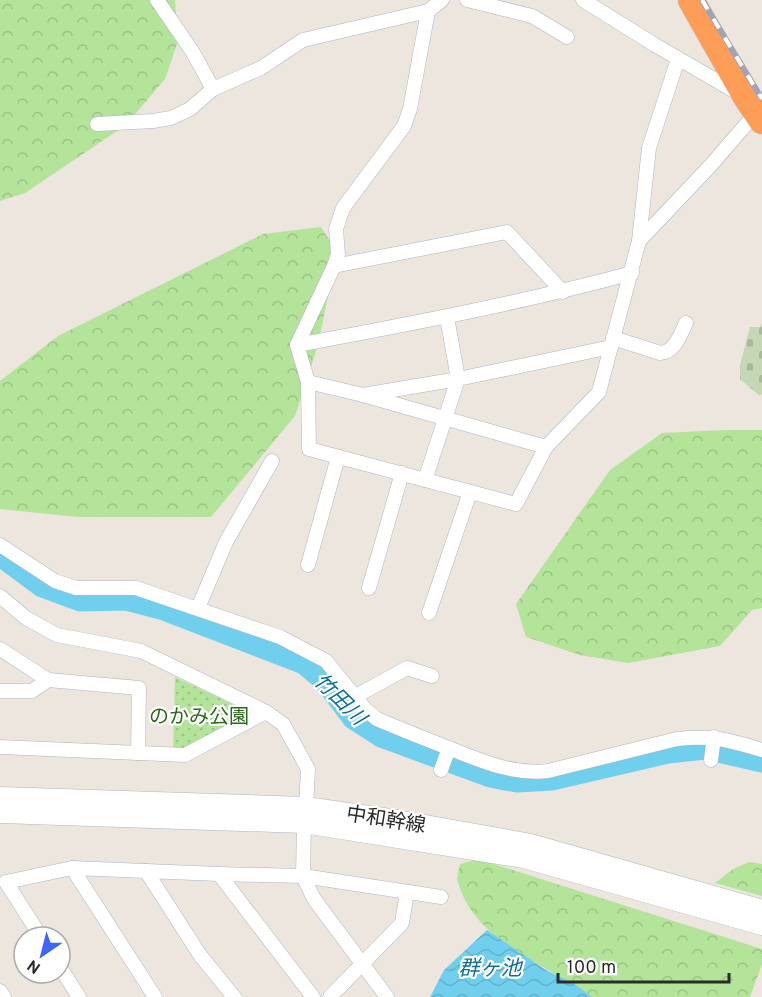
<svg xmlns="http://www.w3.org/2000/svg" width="762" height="997" viewBox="0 0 762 997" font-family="Overpass,'Noto Sans JP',sans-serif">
<defs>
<pattern id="forest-crowns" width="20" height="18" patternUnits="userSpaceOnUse" patternTransform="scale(1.5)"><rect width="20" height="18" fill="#b4e39a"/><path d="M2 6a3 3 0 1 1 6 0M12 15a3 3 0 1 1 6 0" fill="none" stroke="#9bc385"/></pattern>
<pattern id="cemetery-stones" width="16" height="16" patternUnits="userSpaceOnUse" patternTransform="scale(1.5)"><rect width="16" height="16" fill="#c6d7b5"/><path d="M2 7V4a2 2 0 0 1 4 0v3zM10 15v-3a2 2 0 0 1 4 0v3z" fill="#aab99c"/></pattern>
<pattern id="park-dots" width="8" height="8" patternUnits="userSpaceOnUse" patternTransform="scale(1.5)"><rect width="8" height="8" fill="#b4e39a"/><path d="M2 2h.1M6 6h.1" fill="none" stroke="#9bc385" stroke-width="1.8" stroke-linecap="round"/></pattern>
<pattern id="water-waves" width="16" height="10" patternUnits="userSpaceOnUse" patternTransform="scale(1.5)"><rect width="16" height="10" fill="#71cfee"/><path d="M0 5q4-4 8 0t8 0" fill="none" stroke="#62b2cc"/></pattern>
</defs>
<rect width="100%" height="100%" fill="#ede6de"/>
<g fill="url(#forest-crowns)">
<polygon points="0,0 175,0 178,41 165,79 126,125 25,193 0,201"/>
<polygon points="321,227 337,252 318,345 295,416 211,517 78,517 0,509 0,381 58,336 263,234"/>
<polygon points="724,430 762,430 762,608 752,610 720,646 628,663 580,655 526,637 516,604 610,470 662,433"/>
<path d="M478 859 762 949V964L750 997H592C547 964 474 942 458 882 456 877 459 870 460 864Z"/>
<polygon points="749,862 762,864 762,896 715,883 733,869"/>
</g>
<polygon fill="url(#cemetery-stones)" points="762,322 762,394 760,396 740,379 740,365 750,327 760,327"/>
<polygon fill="url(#park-dots)" points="175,677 243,709 243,720 185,751 173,750"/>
<polygon fill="url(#water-waves)" points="487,930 546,970 573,983 592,997 430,997 444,970"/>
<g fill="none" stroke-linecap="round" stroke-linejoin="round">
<polyline stroke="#71cfee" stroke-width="21" points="0,556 42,587 80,601 126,600 161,609 304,664 325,682 353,719 381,737 490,777 517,782 552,780 668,753 705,749 762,762"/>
<g stroke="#b1b4bf" stroke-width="15">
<g id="street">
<polyline points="157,0 192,51 213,89"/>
<polyline points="467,0 532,16 567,37"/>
<polyline points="583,0 655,45 738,93"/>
<polyline points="678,59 649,148 639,241 711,165 756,113"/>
<polyline points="97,124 153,121 171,118 190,109 213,89 261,68 303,40 428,11 442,0"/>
<polyline points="334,266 338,254 336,229 343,208 404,126 410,109 428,11"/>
<polyline points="563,292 507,232 334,266 297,345 308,382 309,449 516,504 546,447 599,392 639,241"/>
<path d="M613 338 660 353C675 352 680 335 686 323"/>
<path d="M297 345C410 324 521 303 632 273"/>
<polyline points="308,382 363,395 546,447"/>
<polyline points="363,395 458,379 611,347"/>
<polyline points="425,480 458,379 447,317"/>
<path d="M0 545 55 581 76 588H136L280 637 326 661 365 709 377 719C400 729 423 738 446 747 479 760 511 775 548 771L677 739C711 735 729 740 762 750"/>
<polyline points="308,565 338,457"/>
<polyline points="369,588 402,473"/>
<polyline points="0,596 26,618 57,635 141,651 266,712 283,724 308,769 306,807"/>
<polyline points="198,608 226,542 272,461"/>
<polyline points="429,613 470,492"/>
<polyline points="0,649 48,680 139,688 138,753"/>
<polyline points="0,691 32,691 48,680"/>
<polyline points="356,696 407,668 432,676"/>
<polyline points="0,747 185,755 266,712"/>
<polyline points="711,760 714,737"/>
<polyline points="441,770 449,748"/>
<polyline points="304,823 303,876 314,899 387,997"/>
<polyline points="146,871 72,868 155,997"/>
<polyline points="219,874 303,876 441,897"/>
<polyline points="41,937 6,882 72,868"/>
<polyline points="60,967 79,997"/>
<polyline points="0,991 4,997"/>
<polyline points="234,997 200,955 146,871 219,874 313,997"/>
<polyline points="330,997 402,923 407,892"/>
</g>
</g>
<g stroke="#b1b4bf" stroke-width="21">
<g id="secondary">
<polyline points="0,797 306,807 397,820 531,844 762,910"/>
<polyline points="0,813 304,823 524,858 762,925"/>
</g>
</g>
<g stroke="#c8c8c8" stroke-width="27">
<polyline id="highway" points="691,0 746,97 762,121"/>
</g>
<use href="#street" stroke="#fff" stroke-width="14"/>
<use href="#secondary" stroke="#fff" stroke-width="20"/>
<use href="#highway" stroke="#fd9d58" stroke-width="26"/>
<g stroke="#a0a4b5" stroke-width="6">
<polyline id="rail" points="702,0 762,99"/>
</g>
<use href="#rail" stroke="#fff" stroke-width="4" stroke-dasharray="11" stroke-linecap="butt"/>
</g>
<g text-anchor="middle" stroke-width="4.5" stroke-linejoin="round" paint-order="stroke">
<g font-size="20" fill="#2c691b" stroke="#fff">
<text x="199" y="723">のかみ公園</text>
</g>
<g font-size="20" fill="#2b2b2b" stroke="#fff">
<text transform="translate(386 819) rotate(9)" y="7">中和幹線</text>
</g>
<g font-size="21" font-style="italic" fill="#0e6e9c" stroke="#fff">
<text transform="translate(340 699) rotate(45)" y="7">竹田川</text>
<text x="490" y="975">群ヶ池</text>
</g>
</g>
<g transform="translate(42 955) rotate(215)"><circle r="28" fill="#ffffff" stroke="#aaaaaa" stroke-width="1.5"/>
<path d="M0-4.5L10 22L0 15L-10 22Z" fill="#3f65f9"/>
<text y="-9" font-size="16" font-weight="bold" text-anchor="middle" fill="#2b2b2b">N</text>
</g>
<path d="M558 973v9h171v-9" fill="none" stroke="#2b2b2b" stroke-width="3"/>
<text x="567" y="973" font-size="18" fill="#2b2b2b" stroke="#ffffff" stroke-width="4.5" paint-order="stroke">100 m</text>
</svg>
